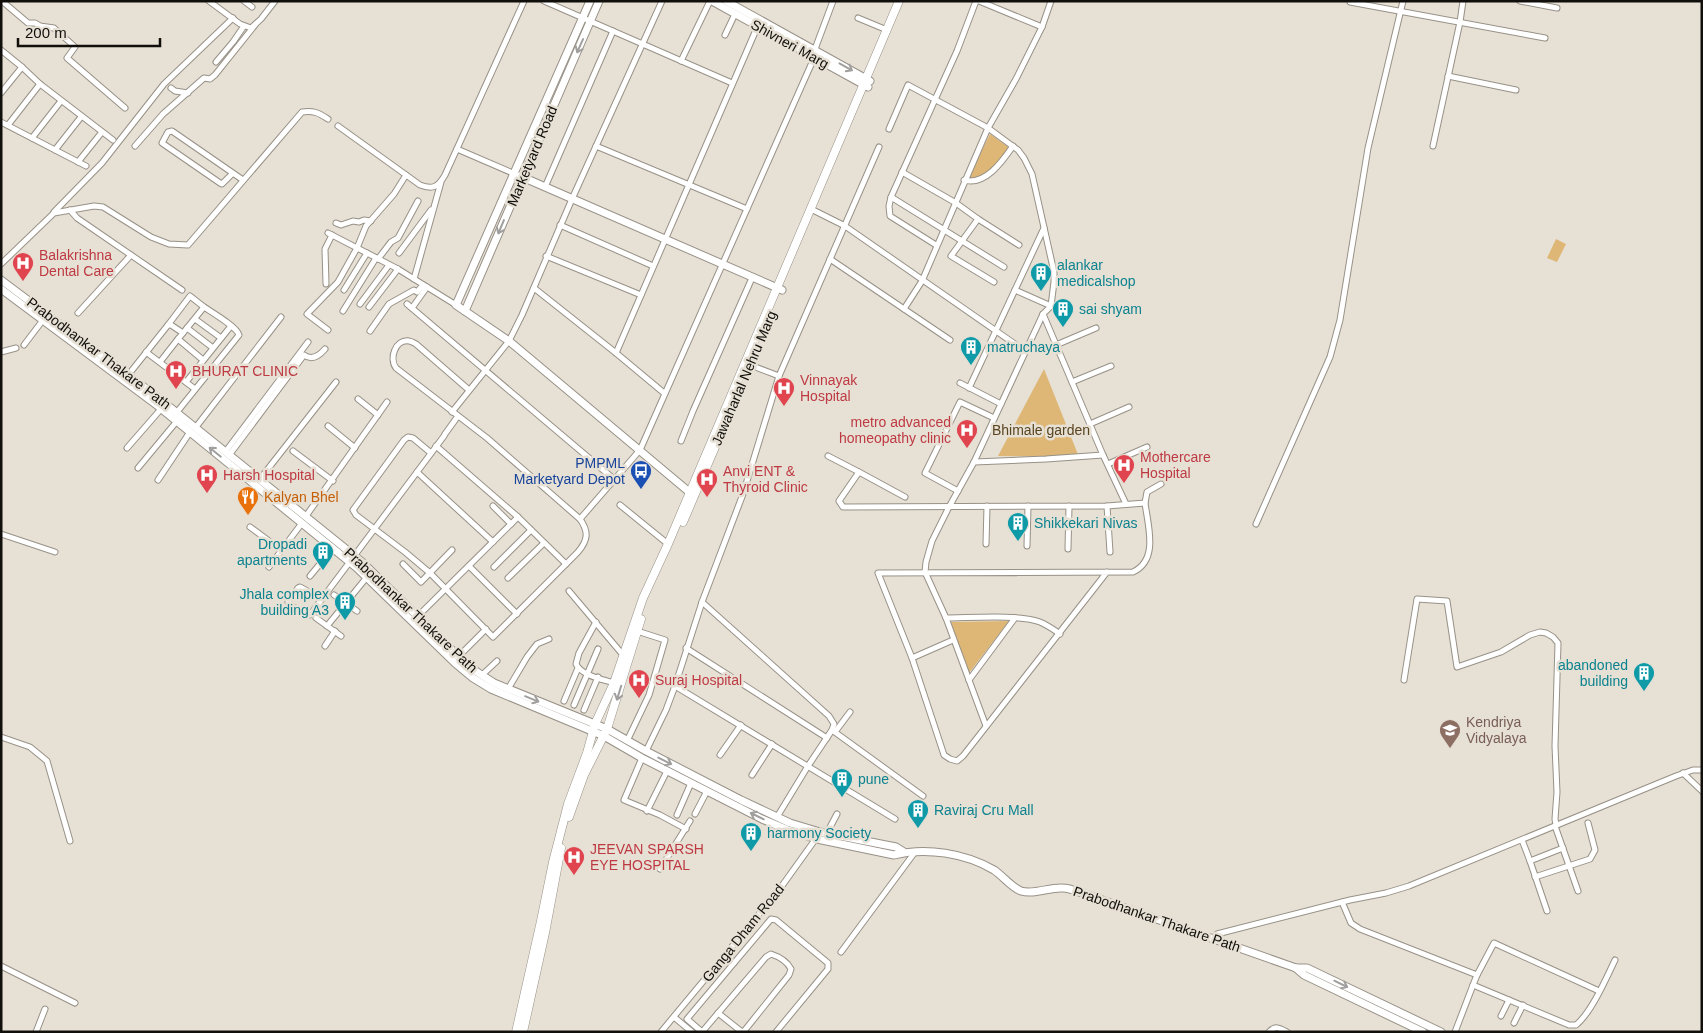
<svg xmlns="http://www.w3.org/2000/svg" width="1703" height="1033" viewBox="0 0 1703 1033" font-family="Arial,sans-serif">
<rect width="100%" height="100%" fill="#e7e0d5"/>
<g fill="#deb776">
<polygon points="990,134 1011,149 987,175 966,182"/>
<polygon points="1556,239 1566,244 1557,262 1547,258"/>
<polygon points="1044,369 1079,457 998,456"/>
<polygon points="1009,621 969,673 951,622"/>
</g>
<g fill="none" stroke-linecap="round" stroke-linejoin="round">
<g stroke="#979187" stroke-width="7">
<g id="street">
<polyline points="2,1 28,23 35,23 40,26 54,28 75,47 67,58 125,108"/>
<polyline points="209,1 240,24 251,28 261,19 275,1"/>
<polyline points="244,1 252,7"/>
<polyline points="544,1 732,83"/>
<polyline points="976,1 957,51 891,197 1004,267"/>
<polyline points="979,1 1042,27"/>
<polyline points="1520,1 1557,8"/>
<polyline points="1350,2 1545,38"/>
<polyline points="858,18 887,30"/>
<polyline points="725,35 735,14"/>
<polyline points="1,50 22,67 40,84 113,140"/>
<polyline points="681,61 710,1"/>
<polyline points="216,62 233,42 244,26"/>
<polyline points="1448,76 1516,90"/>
<polyline points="171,88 175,91 188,93"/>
<polyline points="1,93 22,67"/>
<polyline points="1,122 86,166"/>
<polyline points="8,125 40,84"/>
<path d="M338 126 420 185C433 190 438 187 445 175L524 1"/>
<polyline points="889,129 908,85 988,128 1018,150 1024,158 1032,174 1054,272 1054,282 1051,306 1043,314 974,462 949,507 932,541 926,562 925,572 946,618 986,726"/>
<polyline points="32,138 61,101"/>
<polyline points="135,146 163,114 204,78 210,79 215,75 255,25"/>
<polyline points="596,146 747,209"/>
<polyline points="1433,146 1460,22 1463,1"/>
<polyline points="457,149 515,174"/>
<polyline points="55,150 81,117"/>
<polyline points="78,162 102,132"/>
<polyline points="902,172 956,203 978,219 1019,245"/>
<polyline points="233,173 222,184 220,183 162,143 168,132 172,131 243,180"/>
<path d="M964 180C985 186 1002 162 1013 146"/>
<polyline points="545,187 613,31"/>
<polyline points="891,197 889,206 890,216 936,245"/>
<polyline points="811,209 845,226 1025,351"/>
<polyline points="70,210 77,218 182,290"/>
<polyline points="54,212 102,163 164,84 233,18"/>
<polyline points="978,219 951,256 994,282"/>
<polyline points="336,223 341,225 353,221 359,222 364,220 371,221"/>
<polyline points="560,225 653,266"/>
<polyline points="328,233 398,269 456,305"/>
<polyline points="399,253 431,210"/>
<polyline points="546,256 641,295"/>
<polyline points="378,259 391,242 398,238 418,201"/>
<polyline points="830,259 950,340"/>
<path d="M1 264 54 213 94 206 103 207 151 237 169 244 188 245 302 112C313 110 319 113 328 119"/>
<polyline points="414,279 441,182"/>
<polyline points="326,284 325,249 332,235"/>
<polyline points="534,288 616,353 664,393"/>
<polyline points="344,290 367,253"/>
<polyline points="1015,290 1051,306"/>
<polyline points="360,304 389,265"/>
<polyline points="407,304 615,480"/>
<polyline points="369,307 398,269"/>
<polyline points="412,308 427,287"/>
<polyline points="904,309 922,281 988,128 1016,79 1042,27 1051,1"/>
<polyline points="343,311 376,258"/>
<polyline points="78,313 131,255"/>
<polyline points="1043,314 1103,455 1126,504"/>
<polyline points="195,319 221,338"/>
<polyline points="168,325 190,296 204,307"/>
<polyline points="187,328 213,348"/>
<polyline points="328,330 307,314 338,282 357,248 366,226 394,194 406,175"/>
<polyline points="370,331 389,304 414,290 417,292 423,285"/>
<polyline points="183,333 178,339 203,360"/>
<polyline points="24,345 43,320"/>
<polyline points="1056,345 1096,328"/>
<polyline points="1,352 16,348"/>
<polyline points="146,352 195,389"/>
<polyline points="616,353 759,23"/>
<polyline points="160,362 178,339"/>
<path d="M129 374 168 325H171L183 333 204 307C213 313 237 327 239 335L177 412"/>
<polyline points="779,376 879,147"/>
<polyline points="186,382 231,326"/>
<polyline points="1072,382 1111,366"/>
<polyline points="960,383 1001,404"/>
<polyline points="969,388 1044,228"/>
<polyline points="358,399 378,415"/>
<polyline points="452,412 509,341 522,315 572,199 662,1"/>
<polyline points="1090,424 1129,407"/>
<polyline points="328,426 355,448"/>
<polyline points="196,427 281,317"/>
<polyline points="445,434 458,416"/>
<polyline points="681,441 693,411 752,278"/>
<polyline points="436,446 518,517 566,564"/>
<polyline points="127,448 161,409"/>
<polyline points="226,451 308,342"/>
<polyline points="293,451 333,481"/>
<path d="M431 453 413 438 408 437 404 440 353 510 356 515 405 552 430 573 493 637 578 552C588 540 589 532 580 519L487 438 396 368C389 359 395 339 409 341 411 341 414 343 416 344L469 390"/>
<path d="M230 454 304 355C312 361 319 356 325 349"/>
<polyline points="828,456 859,472 839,501 843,507 1107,506 1145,503 1147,492 1161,484"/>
<polyline points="974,462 1046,459 1103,455"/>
<polyline points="1108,464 1147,447"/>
<polyline points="138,468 177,421"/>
<polyline points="417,472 493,542"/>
<polyline points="859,472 905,497"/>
<polyline points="260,479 336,382"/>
<polyline points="158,480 190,432"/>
<polyline points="958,491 925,473 960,402 994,418"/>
<polyline points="620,505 668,544"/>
<polyline points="493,506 511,524"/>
<polyline points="1107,506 1110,552"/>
<polyline points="306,516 387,402"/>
<polyline points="580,519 640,450 814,58 815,49 833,1"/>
<polyline points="1256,524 1330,357 1340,320 1368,148 1403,1"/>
<polyline points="250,527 281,550"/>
<polyline points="1,534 55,552"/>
<polyline points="986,544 987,506"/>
<polyline points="1027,546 1028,506"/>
<polyline points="1068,549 1069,506"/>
<polyline points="403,564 421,582 452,550"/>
<polyline points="469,566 517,614"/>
<polyline points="269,567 302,523"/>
<polyline points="494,567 531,530"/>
<path d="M1107 572 963 756 957 761 950 759 944 755 912 658 878 573 1133 572C1159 560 1148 526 1145 503"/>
<polyline points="310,576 333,548"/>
<polyline points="508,578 544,543"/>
<polyline points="569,591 623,655"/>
<polyline points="334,595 357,611"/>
<polyline points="322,599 300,587 298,588 288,602 289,605 310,615 444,436"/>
<polyline points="702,602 829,716 834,724 832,730 923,796"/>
<polyline points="418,616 518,517"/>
<polyline points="316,618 341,636"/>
<path d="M946 618C969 618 1019 614 1040 622 1047 625 1053 629 1060 634"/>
<path d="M596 622 579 653 576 664C582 676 602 679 614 683"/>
<polyline points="327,626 367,577"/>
<polyline points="325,646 335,631"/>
<polyline points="686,648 827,738"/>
<polyline points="459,656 486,629"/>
<polyline points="912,658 953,640"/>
<polyline points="482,675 497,661"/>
<polyline points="969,680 1015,618"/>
<polyline points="1404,680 1417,599 1447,601 1457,667 1501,652 1530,635 1540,632 1546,633 1553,637 1558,643 1555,746 1557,792 1555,819 1556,825"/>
<polyline points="675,686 895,819"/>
<polyline points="508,689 527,657 537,644 549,639"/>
<polyline points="564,701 578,668"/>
<polyline points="574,705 598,649"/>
<polyline points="584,710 598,677"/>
<polyline points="835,732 850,712"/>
<polyline points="1,737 30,747 47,761 70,841"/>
<polyline points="627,741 649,695 665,640 637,631"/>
<polyline points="646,751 666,710 675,686 702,602 743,494 779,376 750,365"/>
<polyline points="720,755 741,725"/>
<polyline points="642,758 624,800 660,815 686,829"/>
<polyline points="1683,773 1702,791"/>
<polyline points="752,775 772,744"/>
<polyline points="647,811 667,771"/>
<polyline points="695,814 707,791"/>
<polyline points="677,815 691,783"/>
<polyline points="777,817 808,766 832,730"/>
<polyline points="1555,826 1578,891"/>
<polyline points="827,833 837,814"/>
<polyline points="1522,840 1530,861"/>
<polyline points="660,869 690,821"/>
<polyline points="1535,877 1590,859 1595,850 1588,823"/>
<path d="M1342 902 1351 923 1360 929 1477 975 1473 985 1569 1025H1576C1591 1013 1606 979 1615 960"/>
<polyline points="1547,911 1530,861 1563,848"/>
<polyline points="1215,939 1217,934 1350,900 1386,893 1409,886 1676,776 1693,770 1702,770"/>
<polyline points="841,952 915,852"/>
<polyline points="724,956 734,963 771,919 776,920 828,963 828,969 776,1032"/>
<polyline points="1,966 75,1003"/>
<polyline points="1477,975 1494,943 1599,991"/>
<polyline points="718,1013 742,1032"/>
<polyline points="1501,1016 1509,1000"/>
<polyline points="674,1017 692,1032"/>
<polyline points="1514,1023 1523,1005"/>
<polyline points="36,1032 45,1009"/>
<polyline points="661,1032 779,890 817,837"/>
<path d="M702 1032 766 957 771 954C780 957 787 961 791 969L789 975 745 1030 742 1032"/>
<polyline points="702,1032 687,1019 734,963"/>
<path d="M1269 1032C1275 1025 1280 1028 1287 1032"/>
<polyline points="1455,1032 1473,985"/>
</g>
</g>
<g stroke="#979187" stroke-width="9">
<g id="secondary">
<polyline points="590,1 456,305 509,341 694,496"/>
<polyline points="712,1 868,87"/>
<polyline points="726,1 870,81"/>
<polyline points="520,176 782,290"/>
<polyline points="1,280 156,396 362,562 460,658 477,672 494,683 607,729 646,751 741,800 790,823 820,832 896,847 904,852"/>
<path d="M1 289 158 406 357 568 455 663 473 678 491 689 604 736 642 758 762 819 788 830 817 839 894 855C926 847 965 853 994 870 1003 876 1011 887 1021 891 1034 895 1049 887 1063 888 1071 888 1080 893 1088 895L1296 968H1307L1441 1032"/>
<polyline points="465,311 599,1"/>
<polyline points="1296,968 1304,975 1423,1032"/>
</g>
</g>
<g stroke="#979187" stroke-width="9">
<g id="primary">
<polyline points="683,522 721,433"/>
<polyline points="569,817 584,775 607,729 641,619"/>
<polyline points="516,1032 541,921 553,862 568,804 587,753 595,724 614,683 643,598 668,544 899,1"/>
<polyline points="523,1032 545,933 561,848"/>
</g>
</g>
<use href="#street" stroke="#fff" stroke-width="5"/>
<use href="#secondary" stroke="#fff" stroke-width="7"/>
<use href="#primary" stroke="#fff" stroke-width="8"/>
</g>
<defs><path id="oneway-shaft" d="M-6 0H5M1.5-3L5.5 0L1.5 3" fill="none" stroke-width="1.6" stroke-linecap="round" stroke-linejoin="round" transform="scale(1.25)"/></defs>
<g stroke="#a09f9d">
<use href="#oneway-shaft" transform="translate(580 46) rotate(114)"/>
<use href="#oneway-shaft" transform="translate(846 67) rotate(29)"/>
<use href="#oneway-shaft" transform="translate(501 227) rotate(113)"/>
<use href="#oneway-shaft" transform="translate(215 452) rotate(-141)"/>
<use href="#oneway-shaft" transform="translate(619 693) rotate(107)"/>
<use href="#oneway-shaft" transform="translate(532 699) rotate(22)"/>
<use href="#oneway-shaft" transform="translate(665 761) rotate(27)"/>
<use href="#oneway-shaft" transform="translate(757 816) rotate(-154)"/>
<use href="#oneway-shaft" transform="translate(1341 984) rotate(26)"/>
</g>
<defs>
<g id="hospital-pin" transform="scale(1.125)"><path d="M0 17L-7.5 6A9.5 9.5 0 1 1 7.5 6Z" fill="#e0444e" stroke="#e7e0d5"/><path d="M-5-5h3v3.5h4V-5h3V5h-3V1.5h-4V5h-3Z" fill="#fff"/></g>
<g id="building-pin" transform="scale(1.125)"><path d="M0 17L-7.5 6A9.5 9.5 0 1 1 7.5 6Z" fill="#0f9aa8" stroke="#e7e0d5"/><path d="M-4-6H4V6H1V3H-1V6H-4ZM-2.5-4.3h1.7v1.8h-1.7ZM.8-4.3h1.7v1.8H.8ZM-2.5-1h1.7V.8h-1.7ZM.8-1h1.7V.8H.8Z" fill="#fff"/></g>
<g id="bus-pin" transform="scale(1.125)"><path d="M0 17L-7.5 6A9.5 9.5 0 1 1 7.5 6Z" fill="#1a4fb4" stroke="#e7e0d5"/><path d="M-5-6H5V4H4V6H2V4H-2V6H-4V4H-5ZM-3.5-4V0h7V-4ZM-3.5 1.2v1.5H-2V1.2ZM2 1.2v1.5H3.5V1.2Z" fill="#fff"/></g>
<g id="restaurant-pin" transform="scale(1.125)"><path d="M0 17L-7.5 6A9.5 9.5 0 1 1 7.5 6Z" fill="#e8710a" stroke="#e7e0d5"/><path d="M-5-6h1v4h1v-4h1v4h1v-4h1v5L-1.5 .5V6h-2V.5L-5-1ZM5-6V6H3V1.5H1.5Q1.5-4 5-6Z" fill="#fff"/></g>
<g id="school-pin" transform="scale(1.125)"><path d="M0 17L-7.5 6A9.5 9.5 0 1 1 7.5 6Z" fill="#8d6e63" stroke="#e7e0d5"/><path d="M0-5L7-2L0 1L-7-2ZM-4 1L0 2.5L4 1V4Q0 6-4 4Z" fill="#fff"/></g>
</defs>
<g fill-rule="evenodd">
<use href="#hospital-pin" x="23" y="263"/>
<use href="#building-pin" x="1041" y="273"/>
<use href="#building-pin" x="1063" y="309"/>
<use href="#building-pin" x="971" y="347"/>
<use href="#hospital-pin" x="176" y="371"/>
<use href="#hospital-pin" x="784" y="388"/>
<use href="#hospital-pin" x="967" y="430"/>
<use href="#hospital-pin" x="1124" y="465"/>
<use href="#bus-pin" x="641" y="471"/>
<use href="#hospital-pin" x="207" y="475"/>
<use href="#hospital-pin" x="707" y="479"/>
<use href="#restaurant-pin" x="248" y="497"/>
<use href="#building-pin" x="1018" y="523"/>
<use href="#building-pin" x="323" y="552"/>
<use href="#building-pin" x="345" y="602"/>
<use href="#building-pin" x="1644" y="673"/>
<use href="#hospital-pin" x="639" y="680"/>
<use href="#school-pin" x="1450" y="730"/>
<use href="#building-pin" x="842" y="779"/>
<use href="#building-pin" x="918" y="810"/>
<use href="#building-pin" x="751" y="833"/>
<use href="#hospital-pin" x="574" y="857"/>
</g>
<g text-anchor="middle" stroke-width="5" stroke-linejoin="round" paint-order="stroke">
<g font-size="14" fill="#110f0b" stroke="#e7e0d5">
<text transform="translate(790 44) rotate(29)" y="5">Shivneri Marg</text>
<text transform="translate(532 156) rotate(-67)" y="5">Marketyard Road</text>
<text transform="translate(99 353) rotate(37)" y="5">Prabodhankar Thakare Path</text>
<text transform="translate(744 378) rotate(-67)" y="5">Jawaharlal Nehru Marg</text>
<text transform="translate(411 610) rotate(43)" y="5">Prabodhankar Thakare Path</text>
<text transform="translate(1157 919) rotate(19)" y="5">Prabodhankar Thakare Path</text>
<text transform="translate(743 933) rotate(-51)" y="5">Ganga Dham Road</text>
</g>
<g font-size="14" fill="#be3a42" stroke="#e7e0d5" text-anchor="start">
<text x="39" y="260">Balakrishna<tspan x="39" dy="16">Dental Care</tspan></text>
<text x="192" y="376">BHURAT CLINIC</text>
<text x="800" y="385">Vinnayak<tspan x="800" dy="16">Hospital</tspan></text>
<text x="951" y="427" text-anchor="end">metro advanced<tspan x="951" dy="16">homeopathy clinic</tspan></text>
<text x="1140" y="462">Mothercare<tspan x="1140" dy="16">Hospital</tspan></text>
<text x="723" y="476">Anvi ENT &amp;<tspan x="723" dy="16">Thyroid Clinic</tspan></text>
<text x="223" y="480">Harsh Hospital</text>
<text x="655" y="685">Suraj Hospital</text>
<text x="590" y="854">JEEVAN SPARSH<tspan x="590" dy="16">EYE HOSPITAL</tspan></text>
</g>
<g font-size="14" fill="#0d838f" stroke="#e7e0d5" text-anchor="start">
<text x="1057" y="270">alankar<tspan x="1057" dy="16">medicalshop</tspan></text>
<text x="1079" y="314">sai shyam</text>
<text x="987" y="352">matruchaya</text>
<text x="1034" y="528">Shikkekari Nivas</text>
<text x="307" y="549" text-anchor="end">Dropadi<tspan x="307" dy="16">apartments</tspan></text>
<text x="329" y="599" text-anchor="end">Jhala complex<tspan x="329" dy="16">building A3</tspan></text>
<text x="1628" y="670" text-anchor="end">abandoned<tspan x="1628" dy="16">building</tspan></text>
<text x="858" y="784">pune</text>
<text x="934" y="815">Raviraj Cru Mall</text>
<text x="767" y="838">harmony Society</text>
</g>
<g font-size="14" fill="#5a4521" stroke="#e7e0d5">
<text x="1041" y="435">Bhimale garden</text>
</g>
<g font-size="14" fill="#164399" stroke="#e7e0d5" text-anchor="end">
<text x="625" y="468">PMPML<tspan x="625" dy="16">Marketyard Depot</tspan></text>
</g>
<g font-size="14" fill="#c56008" stroke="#e7e0d5" text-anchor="start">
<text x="264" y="502">Kalyan Bhel</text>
</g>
<g font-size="14" fill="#785e54" stroke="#e7e0d5" text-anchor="start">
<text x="1466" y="727">Kendriya<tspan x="1466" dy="16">Vidyalaya</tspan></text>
</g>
</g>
<rect width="1703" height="1033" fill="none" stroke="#110f0b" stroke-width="5"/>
<path d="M18 38v8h142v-8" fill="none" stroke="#110f0b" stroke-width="2.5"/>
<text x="25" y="38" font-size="15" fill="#110f0b" stroke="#e7e0d5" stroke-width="4" paint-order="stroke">200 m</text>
</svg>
